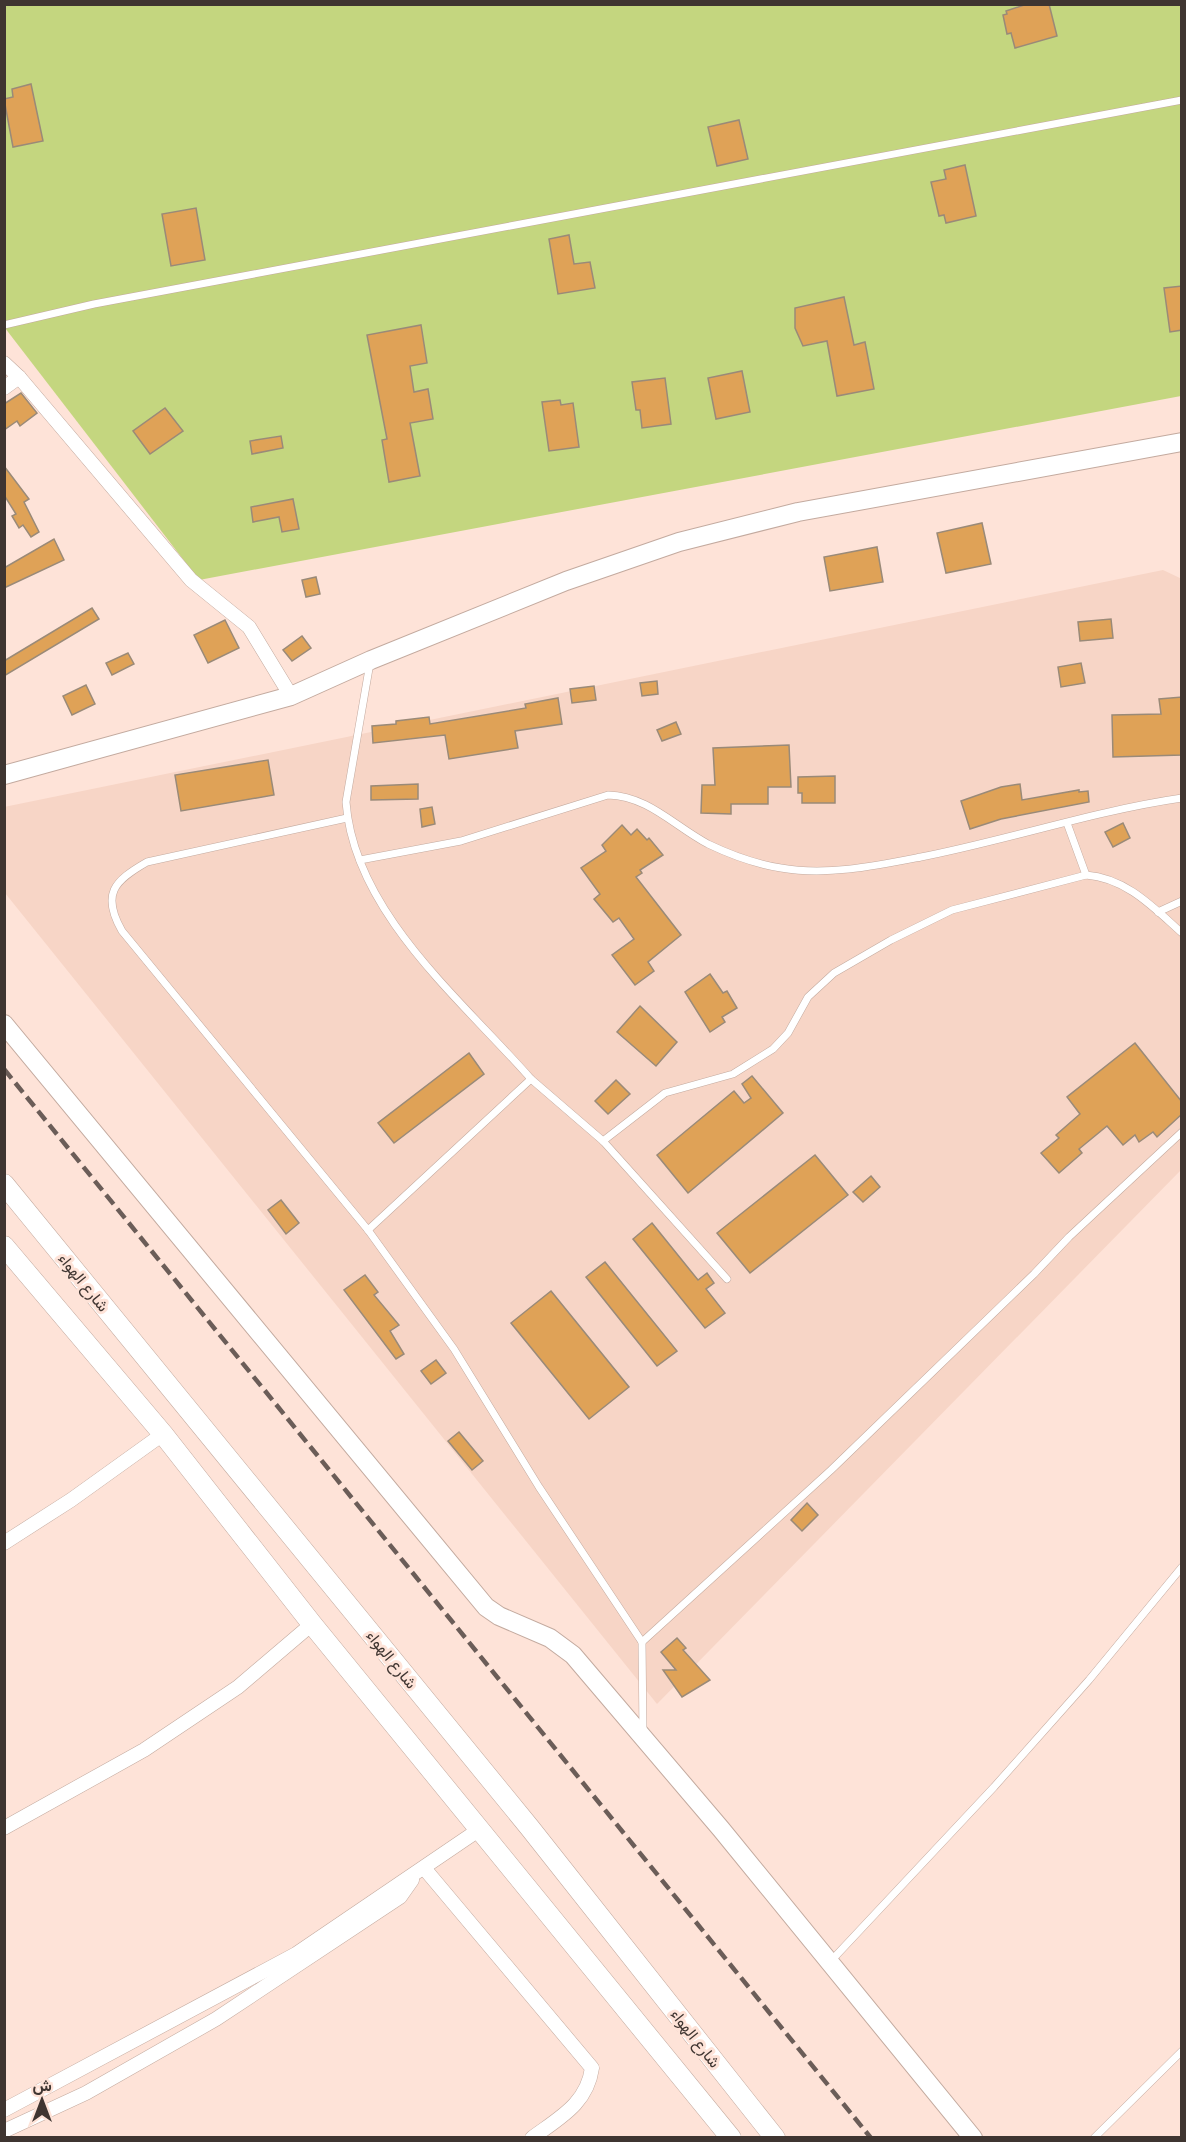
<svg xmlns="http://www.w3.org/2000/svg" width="1186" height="2142" viewBox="0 0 1186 2142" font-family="Cabin,Vazirmatn,sans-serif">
<rect width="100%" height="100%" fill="#fee3d8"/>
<polygon fill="#f7d5c6" points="1163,570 1182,579 1181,1170 657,1704 5,893 4,807"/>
<polygon fill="#c4d67f" points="5,5 1181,5 1181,396 199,580 5,328"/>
<g fill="#dfa257" stroke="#9a8a78" stroke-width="1.5">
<polygon points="1027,4 1049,4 1057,36 1015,48 1011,33 1007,34 1003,15 1007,14 1006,11"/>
<polygon points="31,84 43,141 13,147 4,99 13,97 12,89"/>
<polygon points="739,120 748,159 717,166 708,127"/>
<polygon points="965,165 976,216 946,223 944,215 939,216 931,182 946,179 944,170"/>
<polygon points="196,208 205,260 171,266 162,214"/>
<polygon points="569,235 574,264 590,262 595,288 558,294 549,239"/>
<polygon points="1182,286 1182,330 1170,332 1164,288"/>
<polygon points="844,297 854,345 865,342 874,389 837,396 827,341 803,346 795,328 795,308"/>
<polygon points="421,325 427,363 410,366 414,392 428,389 433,419 410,423 420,476 389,482 382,440 387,439 367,335"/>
<polygon points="742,371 750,412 716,419 708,378"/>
<polygon points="665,378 671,424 642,428 640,410 636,410 632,382"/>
<polygon points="21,393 37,413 20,426 17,421 4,430 4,404"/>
<polygon points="560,400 561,405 573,403 579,447 549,451 542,402"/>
<polygon points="165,408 183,431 150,454 133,431"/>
<polygon points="281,436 283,448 252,454 250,441"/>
<polygon points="4,466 29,499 24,502 39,532 31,537 23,525 19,528 12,516 16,514 4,495"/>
<polygon points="293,499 299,529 282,532 279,517 253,522 251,507"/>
<polygon points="982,523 991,564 946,573 937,533"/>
<polygon points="54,539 64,560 4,588 4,568"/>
<polygon points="877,547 883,582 830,591 824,557"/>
<polygon points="316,577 320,594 306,597 302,580"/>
<polygon points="92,608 99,619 4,676 4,661"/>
<polygon points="1111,619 1113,638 1080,641 1078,622"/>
<polygon points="225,620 239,648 208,663 194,635"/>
<polygon points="302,636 311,648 292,661 283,650"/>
<polygon points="128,653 134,664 112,675 106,663"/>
<polygon points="1081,663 1085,683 1061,687 1058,667"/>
<polygon points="657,681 658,694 642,696 640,683"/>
<polygon points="86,685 95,704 72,715 63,696"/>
<polygon points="594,686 596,700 572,703 570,689"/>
<polygon points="1182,697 1182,755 1113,757 1112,715 1161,714 1159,699"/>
<polygon points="558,698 562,724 515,731 518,748 449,759 445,735 373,743 372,726 396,724 396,721 429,717 430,724 526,708 525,704"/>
<polygon points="676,722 681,734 662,741 657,730"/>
<polygon points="789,745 791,787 768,787 768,804 731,804 731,814 701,813 702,785 715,785 713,748"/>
<polygon points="268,760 274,795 181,811 175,775"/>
<polygon points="835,776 835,803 802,803 802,793 798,793 798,777"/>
<polygon points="418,784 418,799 371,800 371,786"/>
<polygon points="1020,784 1022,800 1079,790 1079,792 1088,791 1089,802 1001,819 970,829 961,801 1001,787"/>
<polygon points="432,807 435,824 422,827 420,809"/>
<polygon points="1123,823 1130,838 1113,847 1105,832"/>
<polygon points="622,825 631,835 637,829 647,840 649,838 663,855 640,870 642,873 636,877 681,935 648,962 654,971 635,985 612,955 634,939 619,918 613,922 594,899 600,894 581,868 606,851 602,845"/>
<polygon points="710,974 723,993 727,991 737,1008 722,1017 725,1022 710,1032 685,992"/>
<polygon points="640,1006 677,1042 656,1066 617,1032"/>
<polygon points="1135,1043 1182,1102 1182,1114 1157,1137 1153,1132 1139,1142 1135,1135 1123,1145 1107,1126 1079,1149 1082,1153 1059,1173 1041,1153 1059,1138 1056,1135 1080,1114 1067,1097"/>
<polygon points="469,1053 484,1074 394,1143 378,1123"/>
<polygon points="752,1076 783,1113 688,1193 657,1155 734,1091 744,1103 751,1098 742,1084"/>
<polygon points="616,1080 630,1094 608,1114 595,1101"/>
<polygon points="815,1155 848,1195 750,1273 717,1233"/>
<polygon points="871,1176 880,1187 863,1202 853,1192"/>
<polygon points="281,1200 299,1223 286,1234 268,1210"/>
<polygon points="652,1223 698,1280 707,1273 714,1283 706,1289 725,1313 705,1328 633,1239"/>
<polygon points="605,1262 677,1351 657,1366 586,1277"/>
<polygon points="365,1275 378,1292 374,1295 399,1325 390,1331 404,1354 396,1359 344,1290"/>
<polygon points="551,1291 629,1387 589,1419 511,1323"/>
<polygon points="436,1360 446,1373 431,1384 421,1371"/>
<polygon points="459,1432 483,1461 472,1470 448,1441"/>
<polygon points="807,1503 818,1515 802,1531 791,1520"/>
<polygon points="677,1638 686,1648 683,1650 710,1680 682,1697 663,1670 676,1670 661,1652"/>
</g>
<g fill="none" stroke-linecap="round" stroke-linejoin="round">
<g stroke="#c3aa9f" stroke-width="8">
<g id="lane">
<polyline points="4,325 94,304 1182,100"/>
<path d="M347 818 147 862C114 881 101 894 122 931L368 1230 454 1349 539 1487 642 1642 643 1733"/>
<polyline points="1067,823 1086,875"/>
<path d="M360 860 461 841 608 795C648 796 674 826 708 844 731 855 756 864 781 868 827 876 875 866 921 857 1008 840 1093 811 1182 798"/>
<polyline points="1158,912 1182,901"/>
<polyline points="531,1079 603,1141 727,1279"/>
<path d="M603 1141 665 1093 733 1074 773 1049 788 1033 808 997 834 973 891 940 952 910 1086 875C1126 878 1153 907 1182 933"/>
<path d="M368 1230 531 1079C463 1001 354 913 346 802L370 663"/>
<polyline points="642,1642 831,1470 1034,1274 1069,1237 1182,1132"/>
<polyline points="830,1962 994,1787 1089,1680 1182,1567"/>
<polyline points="1094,2138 1182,2051"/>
</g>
</g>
<g stroke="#c3aa9f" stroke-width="15">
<g id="street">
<polyline points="4,363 19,377 191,580 249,627 291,696"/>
<polyline points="4,388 19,377"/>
<polyline points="4,1543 71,1500 163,1434"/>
<polyline points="4,1828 144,1750 238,1687 312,1624"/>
<path d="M424 1868 592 2068C587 2104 559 2118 532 2138"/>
<polyline points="4,2110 296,1954 480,1829"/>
<polyline points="4,2131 86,2093 216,2019 400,1897 412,1880"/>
</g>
</g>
<g stroke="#c3aa9f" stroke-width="20">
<g id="secondary">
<polyline points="4,775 291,696 371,660 566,581 679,542 798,512 1182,442"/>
<polyline points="4,1024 486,1607 499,1616 550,1638 573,1655 721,1829 973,2138"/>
</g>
</g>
<g stroke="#c3aa9f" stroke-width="21">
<g id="primary">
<polyline points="4,1184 530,1828 775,2138"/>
<polyline points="4,1246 163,1434 312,1624 731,2138"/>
</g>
</g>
<use href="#lane" stroke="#fff" stroke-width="7"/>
<use href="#street" stroke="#fff" stroke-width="14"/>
<use href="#secondary" stroke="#fff" stroke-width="18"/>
<use href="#primary" stroke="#fff" stroke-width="20"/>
<polyline stroke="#6b5d58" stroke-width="4.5" stroke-dasharray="12 6" stroke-linecap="butt" points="4,1069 871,2138"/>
</g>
<g text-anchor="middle" stroke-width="6" stroke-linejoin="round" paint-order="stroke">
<g font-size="16" fill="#3f3531" stroke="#fee3d8">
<text transform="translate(84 1282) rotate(51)" y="6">شارع الهواء</text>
<text transform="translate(392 1659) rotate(51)" y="6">شارع الهواء</text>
<text transform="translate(696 2038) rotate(52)" y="6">شارع الهواء</text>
</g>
</g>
<rect width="1186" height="2142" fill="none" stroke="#3f3531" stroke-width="12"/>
<g transform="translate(42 2100)" stroke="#fee3d8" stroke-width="4.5" paint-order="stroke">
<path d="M0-4.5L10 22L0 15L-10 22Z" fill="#3f3531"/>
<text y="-9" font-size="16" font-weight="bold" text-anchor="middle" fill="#3f3531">ش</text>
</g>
</svg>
